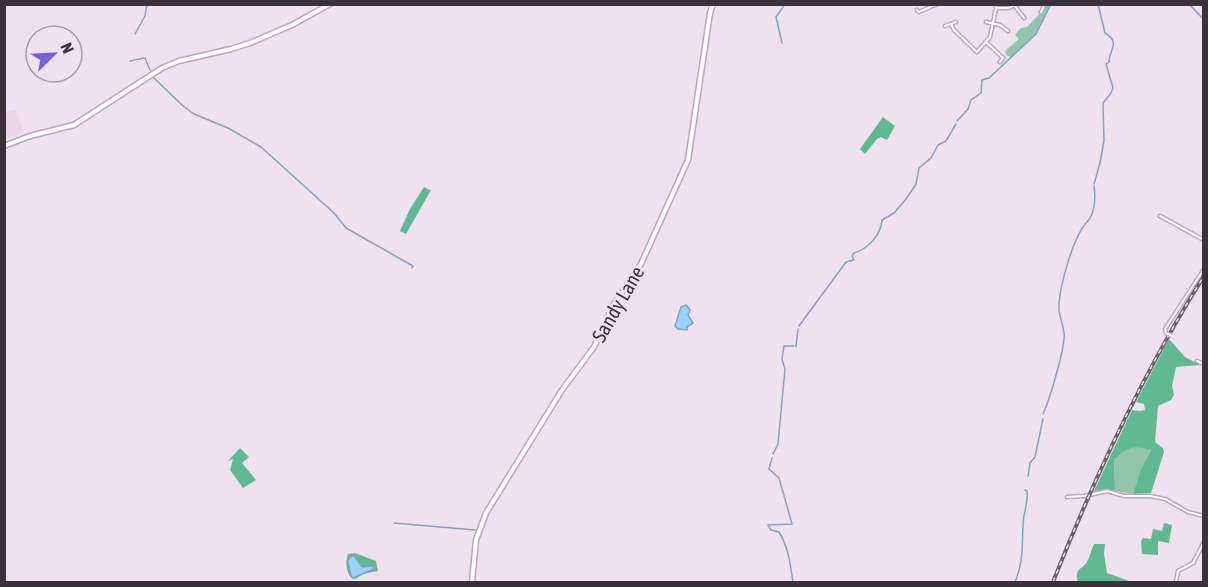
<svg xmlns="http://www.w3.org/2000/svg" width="1208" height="587" viewBox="0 0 1208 587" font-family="'Asap Condensed',sans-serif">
<rect width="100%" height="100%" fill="#efe1ee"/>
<polygon fill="#ebd6e9" points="15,109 25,133 5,139 5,113"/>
<g fill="#91c6ac">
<polygon points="1048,5 1051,5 1036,34 1012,57 1007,56 1005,51 1019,39 1015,35 1021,28 1027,27"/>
<polygon points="1140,447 1151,450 1140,471 1133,494 1115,491 1114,460 1126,448"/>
</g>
<g fill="#61b992">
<polygon points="883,117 895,126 887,140 881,137 877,139 865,154 860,149"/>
<polygon points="424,187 429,190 431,190 406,234 400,231 410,209"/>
<path d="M1169 339 1185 357 1200 365 1176 367 1172 386 1174 395 1171 400 1158 406 1155 442 1163 448 1164 452 1151 493 1133 494 1140 471 1151 450C1133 445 1127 447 1114 460L1115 491 1107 489 1094 491 1132 410 1140 411 1145 410 1144 404 1136 402Z"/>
<polygon points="240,448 249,457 242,463 256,480 243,488 230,470 233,459 228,461"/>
<polygon points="1164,523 1172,525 1169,543 1158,541 1158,555 1142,554 1141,541 1143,538 1151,539 1153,529 1162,531"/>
<path d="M1094 544H1105L1104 554 1107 573 1132 582H1078C1074 568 1081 571 1087 562 1090 557 1091 550 1094 544Z"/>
<path d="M355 553 376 561 378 571 362 574 356 579 351 578C346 570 345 563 348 554Z"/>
</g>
<g fill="#9cd3fe" stroke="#7ea3c3" stroke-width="1.5">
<polygon points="686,305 690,310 688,315 693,323 687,327 687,330 678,329 675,326 681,307"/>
<polygon points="354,556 362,567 373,566 374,569 353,578 351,576 348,561 350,557"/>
</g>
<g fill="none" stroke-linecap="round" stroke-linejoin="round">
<g stroke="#7ea3c3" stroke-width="1.5">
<polyline points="1189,4 1204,20"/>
<polyline points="135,34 145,16 147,4"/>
<polyline points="782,43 776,17 785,4"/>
<polyline points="145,58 150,70"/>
<polyline points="130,61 144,58"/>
<polyline points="153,77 182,105 194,114 228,128 261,147 334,213 346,228 413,266 412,268"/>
<polyline points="957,121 968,109 971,100 981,93 982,80 989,78 1036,34 1051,4"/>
<path d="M1094 184 1100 163 1104 141 1103 103 1111 93 1113 88 1106 64 1109 62C1109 50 1121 42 1105 33L1098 4"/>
<path d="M1087 222C1095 214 1096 197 1094 186"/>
<path d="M799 326 846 262 854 260 852 256 854 253C868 249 881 235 882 220L894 213 906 199 916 184 919 168 931 158 938 145 946 141 956 124"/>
<polyline points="796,347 798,329"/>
<path d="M1043 414C1049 401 1066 346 1064 333 1063 325 1060 318 1059 310 1058 290 1073 238 1086 223"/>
<polyline points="773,454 778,444 780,422 785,369 782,359 784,346 794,346"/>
<path d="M772 458 769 469 779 478 792 524 768 525 771 530 779 532C789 548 790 564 793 582"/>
<polyline points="1028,476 1030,463 1035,457 1043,419"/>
<polyline points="394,523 475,530"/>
<path d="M1015 582C1025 559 1021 540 1024 515 1026 507 1028 500 1027 491L1025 490"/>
</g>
<g stroke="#b7a9b6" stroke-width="5">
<g id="street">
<polyline points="1015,6 1024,18"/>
<polyline points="998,8 1009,8 1016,4"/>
<polyline points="917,10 919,12 937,4"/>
<polyline points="1041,12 1044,6"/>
<polyline points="986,22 1000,25 1008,31"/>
<polyline points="951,24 954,30 977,52 990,37 997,4"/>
<polyline points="945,26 956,22"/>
<polyline points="986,42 1003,58 1000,62"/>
<polyline points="1160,216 1204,240"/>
<polyline points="1166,333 1165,329 1204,269"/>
<polyline points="1197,361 1204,364"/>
<polyline points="1067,497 1084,496 1107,491 1124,496 1150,496 1165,499 1188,512 1204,516"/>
<polyline points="1176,582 1178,571 1193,563 1204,542"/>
</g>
</g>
<g stroke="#b7a9b6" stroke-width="7">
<g id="secondary">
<polyline points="4,146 30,136 74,125 162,68 179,61 231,49 250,43 292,25 330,4"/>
<polyline points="472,582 476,540 486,513 562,390 594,347 613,306 641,264 688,160 710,13 713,4"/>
</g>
</g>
<use href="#street" stroke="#fff" stroke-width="2"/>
<use href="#secondary" stroke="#fff" stroke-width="4"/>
<g stroke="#6a626a" stroke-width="4">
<path id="rail" d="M1053 582C1095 476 1143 373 1204 276"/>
</g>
<use href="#rail" stroke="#efe1ee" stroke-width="1.5" stroke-dasharray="4.5" stroke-linecap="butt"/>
<g stroke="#b7a9b6" stroke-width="5" stroke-linecap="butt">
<polyline id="street-bridge" points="1166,333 1172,336"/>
</g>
<use href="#street-bridge" stroke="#fff" stroke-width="2"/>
</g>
<g text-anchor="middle" stroke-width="5" stroke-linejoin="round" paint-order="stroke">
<g font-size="20" fill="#393339" stroke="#efe1ee">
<text transform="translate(618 304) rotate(-60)" y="7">Sandy Lane</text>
</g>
</g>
<rect width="1208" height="587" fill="none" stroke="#393339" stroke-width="12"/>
<g transform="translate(54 54) rotate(66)"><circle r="28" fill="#efe1ee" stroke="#a69ba6" stroke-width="1.5"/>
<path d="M0-4.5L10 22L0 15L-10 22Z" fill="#7861dc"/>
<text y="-9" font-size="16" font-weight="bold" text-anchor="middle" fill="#393339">N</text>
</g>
</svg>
